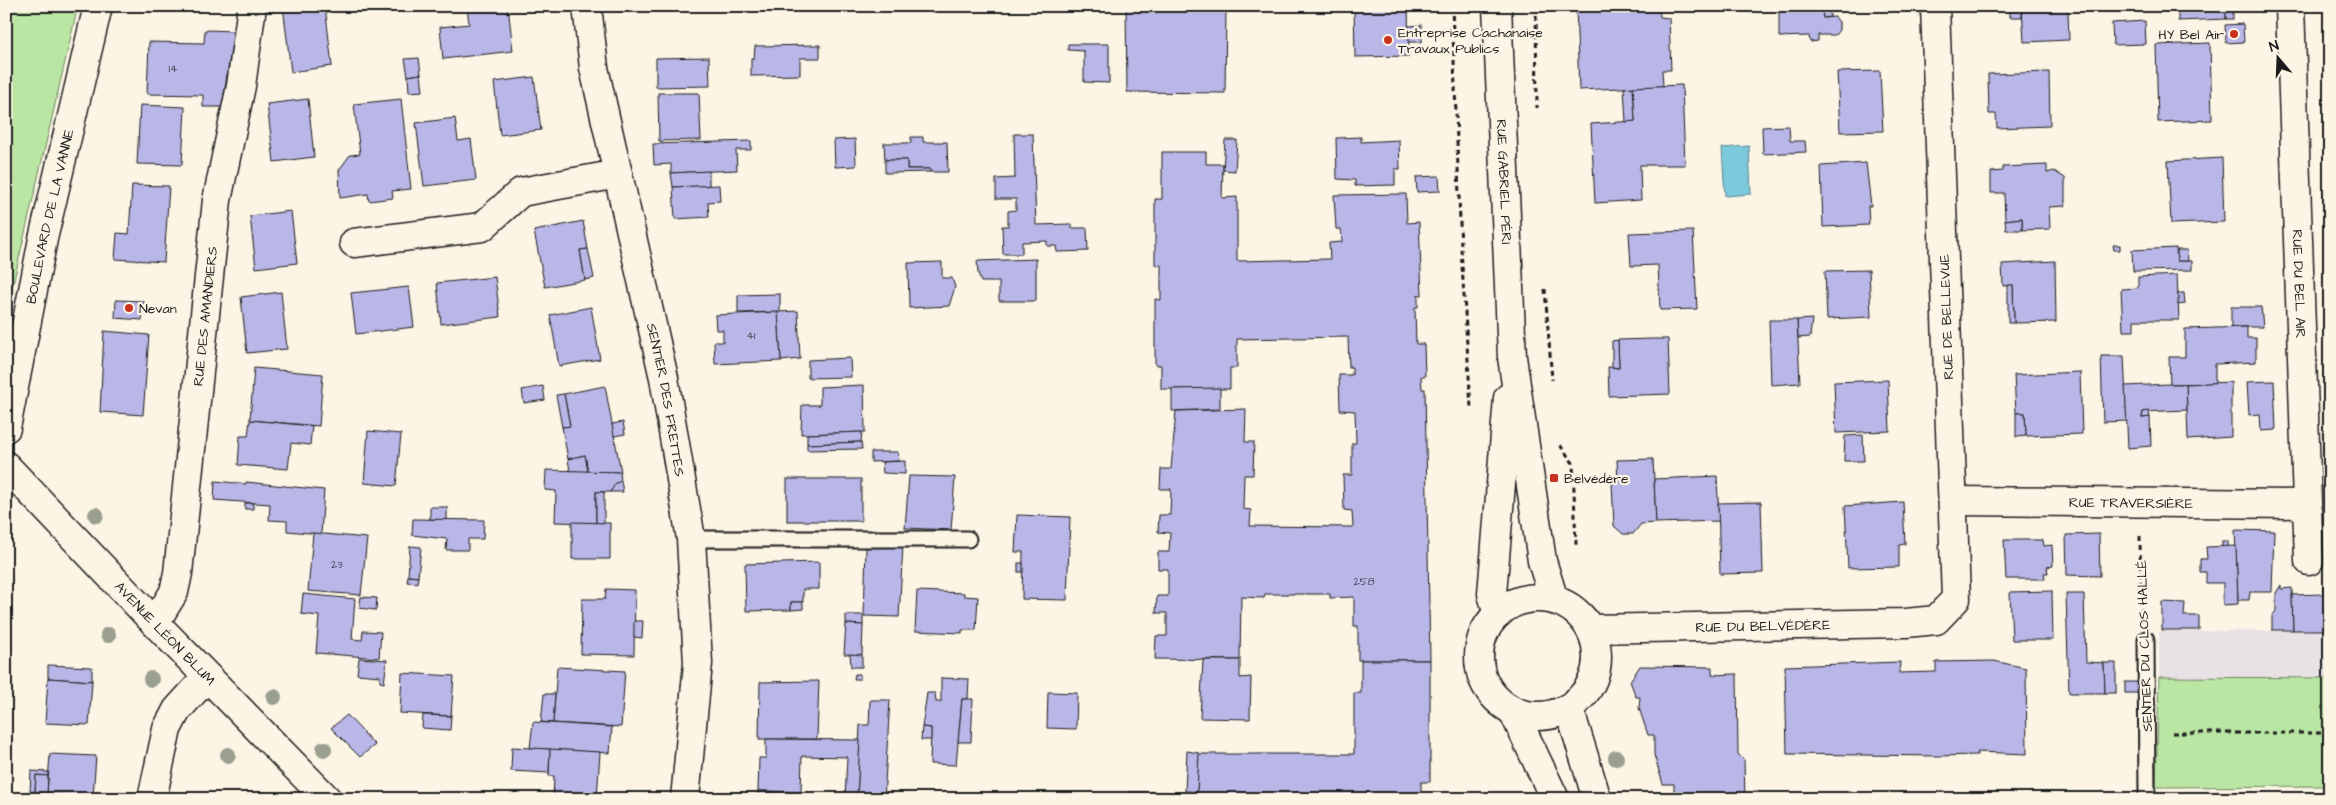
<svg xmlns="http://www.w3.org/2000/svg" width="2336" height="805" viewBox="0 0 2336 805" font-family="'Architects Daughter',sans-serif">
<rect width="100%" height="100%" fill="#fcf5e5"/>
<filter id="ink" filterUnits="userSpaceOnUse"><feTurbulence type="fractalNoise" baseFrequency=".02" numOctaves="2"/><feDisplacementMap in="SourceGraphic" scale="10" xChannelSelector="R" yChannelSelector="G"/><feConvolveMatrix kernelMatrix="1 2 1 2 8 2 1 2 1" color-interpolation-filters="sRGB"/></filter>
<g filter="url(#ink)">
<polygon fill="#e8e2e6" points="2159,631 2330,631 2330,678 2159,677"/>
<g fill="#bae6a4" stroke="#6b8160">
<polygon points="6,6 78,6 6,314"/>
<polygon points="2159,677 2330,678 2330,786 2156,787"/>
</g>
<polygon fill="#7dc9dc" stroke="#56848f" points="1749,146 1751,194 1725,196 1722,148"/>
<g fill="#b9b6e8" stroke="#1c1c1c">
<polygon points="283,6 325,6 332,66 291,72"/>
<polygon points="467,6 508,6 513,51 443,59 440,27 469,24"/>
<polygon points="1126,6 1226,6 1225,93 1127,92"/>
<polygon points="1354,6 1408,6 1409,56 1355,57"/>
<polygon points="1659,6 1660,17 1669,18 1671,70 1662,70 1663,86 1579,90 1576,7"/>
<polygon points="1779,6 1830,6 1830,10 1822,11 1823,18 1835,17 1839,22 1839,30 1835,35 1818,35 1818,41 1810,42 1809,36 1779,37"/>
<polygon points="2010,6 2063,6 2068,11 2069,40 2024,42 2022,7"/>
<polygon points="2178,6 2226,6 2226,19 2178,21"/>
<rect x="2226" y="6" width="7" height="13"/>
<rect x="2010" y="7" width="12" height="10"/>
<polygon points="1830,10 1830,17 1823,18 1822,11"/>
<polygon points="2145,21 2146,44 2113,45 2112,23"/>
<polygon points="2243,24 2244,42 2226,43 2225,25"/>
<polygon points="1422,25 1422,42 1409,42 1409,26"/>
<polygon points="205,30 234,31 222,107 203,107 203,95 147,94 149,42 204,43"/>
<polygon points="2210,43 2212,120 2158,122 2156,45"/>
<polygon points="1068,44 1109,44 1109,83 1084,82 1084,51 1068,50"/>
<polygon points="820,45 820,58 800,58 800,75 751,76 751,58 754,58 755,46"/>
<polygon points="709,57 710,86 656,87 656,58"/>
<polygon points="419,58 421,74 408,76 405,59"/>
<polygon points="1880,71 1883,131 1840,132 1837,72"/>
<polygon points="2049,72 2050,126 1997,128 1996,114 1989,114 1988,74"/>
<polygon points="421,74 423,91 409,92 408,76"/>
<polygon points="534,77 541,130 500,135 494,82"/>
<polygon points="1682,85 1685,165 1640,165 1641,200 1595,203 1591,124 1635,121 1633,87"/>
<polygon points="1633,87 1635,121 1626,122 1624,88"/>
<polygon points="658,93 699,93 701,140 659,141"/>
<polygon points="308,99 314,157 274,162 267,104"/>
<polygon points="401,99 411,189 392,191 393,198 369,201 368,194 340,198 339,170 350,155 360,154 354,104"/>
<polygon points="140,105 185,107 182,165 137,164"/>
<polygon points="455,118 458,141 471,139 476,180 424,186 416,123"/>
<polygon points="1789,126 1790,141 1805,141 1806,152 1763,154 1762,127"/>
<polygon points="1014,134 1033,134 1036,225 1072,224 1072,228 1087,228 1088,251 1057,252 1056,246 1047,246 1047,241 1022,242 1022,254 1003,254 1002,226 1008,226 1008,211 1016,210 1016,199 996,199 996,179 1015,178"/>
<polygon points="911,137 923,137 923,142 947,142 948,172 930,172 930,169 907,169 907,160 885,160 884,143 911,143"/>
<polygon points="1361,137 1361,142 1399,140 1400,169 1395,169 1395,185 1355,186 1355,180 1337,179 1336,138"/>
<polygon points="855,139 856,166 835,167 834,140"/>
<polygon points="1225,140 1237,140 1235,171 1223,170"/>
<polygon points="751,141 751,150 736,150 737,170 671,173 671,164 654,165 653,144"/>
<polygon points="1162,152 1206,152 1206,164 1223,164 1222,198 1237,197 1237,261 1330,259 1329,243 1342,242 1341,229 1336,229 1334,195 1406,194 1407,223 1419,222 1422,295 1418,295 1418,307 1415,307 1416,344 1424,344 1425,376 1421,376 1422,389 1425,389 1430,660 1358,660 1358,626 1354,626 1354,597 1330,598 1330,594 1265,594 1264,598 1241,597 1240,660 1155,659 1156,636 1167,636 1167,613 1156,613 1157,596 1168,596 1168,569 1158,569 1158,552 1169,552 1170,533 1158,532 1159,515 1170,515 1171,489 1160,489 1161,469 1171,469 1176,411 1246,409 1245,442 1254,442 1253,475 1244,475 1243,509 1251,510 1250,526 1353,527 1352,511 1344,510 1343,475 1352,475 1352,443 1356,443 1355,411 1340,410 1339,375 1352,375 1352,367 1349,367 1348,337 1237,339 1237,368 1230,368 1230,389 1161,389 1161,365 1155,365 1155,299 1161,300 1161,265 1155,265 1155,199 1162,199"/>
<polygon points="2222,158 2224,222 2171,224 2168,161"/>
<polygon points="885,160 907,160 907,169 930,169 930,172 885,173"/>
<polygon points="1866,163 1871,206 1868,206 1869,225 1823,227 1821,166"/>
<polygon points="2047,165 2047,173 2054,171 2065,178 2065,206 2049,207 2050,229 2022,230 2022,218 2005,220 2004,193 1991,193 1991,172 2003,171 2003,167"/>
<polygon points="709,171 709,186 673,187 671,173"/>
<polygon points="1439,176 1440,191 1417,192 1416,177"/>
<polygon points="132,185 169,186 164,262 115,259 117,233 129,234"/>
<polygon points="719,185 720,201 708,202 709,217 675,219 673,187"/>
<polygon points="291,211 297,263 256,268 250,216"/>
<polygon points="2022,218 2022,230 2006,230 2005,220"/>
<polygon points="583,221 588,249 580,250 585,280 545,287 534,231"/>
<polygon points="1693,231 1697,309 1660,310 1658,265 1631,266 1629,233"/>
<polygon points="2113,245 2120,245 2120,250 2114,250"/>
<polygon points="2176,248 2177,261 2192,261 2192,270 2133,271 2132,250"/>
<polygon points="588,249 594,278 585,280 580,250"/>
<polygon points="2177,250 2187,250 2188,261 2177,261"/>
<polygon points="1036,259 1036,301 999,301 999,282 981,282 978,273 977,261"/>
<polygon points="2055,261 2056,322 2014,323 2013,285 2003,286 2002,264"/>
<polygon points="942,262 942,278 952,278 955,287 949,306 909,308 908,263"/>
<polygon points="1869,270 1871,317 1827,319 1825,271"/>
<polygon points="2177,275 2179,320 2134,320 2134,331 2123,331 2121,289 2138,288 2138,277"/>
<polygon points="495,277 500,317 441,324 437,283"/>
<polygon points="2008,285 2013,285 2014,323 2008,323"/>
<polygon points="409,287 414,327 356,334 351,293"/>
<polygon points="281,292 287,349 247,353 241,297"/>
<polygon points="2178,293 2184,293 2185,304 2178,305"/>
<polygon points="780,294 780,312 738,313 738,295"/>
<polygon points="116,300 144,301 142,320 115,318"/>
<polygon points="591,307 600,359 559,366 550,315"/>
<polygon points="2231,307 2261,307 2263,327 2231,327"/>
<polygon points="798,311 800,359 781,361 778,312"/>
<polygon points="778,312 781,361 715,364 714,342 723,342 723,330 716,330 715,315"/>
<polygon points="1812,319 1810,337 1798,338 1797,320"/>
<polygon points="1769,320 1797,320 1800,383 1771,385"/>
<polygon points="2247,327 2247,338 2256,338 2256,362 2215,364 2215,383 2170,384 2169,357 2185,357 2185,329"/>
<polygon points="104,331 149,335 143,415 100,412"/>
<polygon points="1652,339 1668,339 1670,394 1609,396 1608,367 1619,368 1618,340"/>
<polygon points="1618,340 1619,368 1612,367 1612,341"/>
<polygon points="2101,356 2124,356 2127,421 2103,422"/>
<polygon points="850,358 851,377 808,378 808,360"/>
<polygon points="254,368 323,374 319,426 250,420"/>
<polygon points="2080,372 2082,434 2026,436 2025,413 2016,413 2014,375"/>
<polygon points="1888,380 1890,431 1836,433 1834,382"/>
<polygon points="2274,381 2276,430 2261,431 2260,414 2249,415 2247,382"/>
<polygon points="2231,382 2231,437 2188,440 2186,384"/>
<polygon points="2170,384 2186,384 2187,410 2143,412 2142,418 2150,417 2151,446 2128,448 2125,386"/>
<polygon points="864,385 865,432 801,434 802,405 820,405 820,387"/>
<polygon points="543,386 545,400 524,403 522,390"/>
<polygon points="605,386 612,424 621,472 588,472 585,455 568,459 562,427 570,426 564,394"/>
<polygon points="1220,388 1220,409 1172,411 1172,389"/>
<polygon points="564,394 570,426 562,427 556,395"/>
<polygon points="2149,411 2150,417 2142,418 2143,412"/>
<polygon points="2016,413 2025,413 2026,436 2016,437"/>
<polygon points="250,420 312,426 310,445 291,443 288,469 238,465 240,436 248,436"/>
<polygon points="623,422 625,434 614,436 612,424"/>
<polygon points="368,431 401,434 396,486 364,483"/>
<polygon points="862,432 861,442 807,444 807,434"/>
<polygon points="1863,435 1864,461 1844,461 1845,436"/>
<polygon points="861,442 862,449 807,450 807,444"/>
<polygon points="871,452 898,452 899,461 871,462"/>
<polygon points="585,455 588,472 570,471 568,459"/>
<polygon points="1653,459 1656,523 1641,524 1633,534 1623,534 1614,526 1612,483 1618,483 1617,460"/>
<polygon points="905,461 905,474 883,473 882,462"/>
<polygon points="546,470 620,472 621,481 610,492 596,492 596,523 555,522 556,491 545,490"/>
<polygon points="909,476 955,477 951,530 905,528"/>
<polygon points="1717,476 1719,521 1656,523 1654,479"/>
<rect x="787" y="479" width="74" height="42"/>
<polygon points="215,481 246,484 246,482 324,490 321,534 287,531 287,521 269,520 270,504 214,500"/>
<polygon points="621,481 623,492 610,492 616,483"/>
<rect x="596" y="492" width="8" height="31"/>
<polygon points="1761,502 1763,573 1720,574 1718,503"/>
<polygon points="1903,502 1905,544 1899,545 1899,567 1848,568 1845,506"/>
<rect x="245" y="503" width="8" height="6"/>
<polygon points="430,507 447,507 447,520 430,519"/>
<polygon points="1017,515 1070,517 1067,600 1022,599 1023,552 1015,552"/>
<polygon points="413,519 484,520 483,539 468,539 468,550 446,550 447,539 412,535"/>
<polygon points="572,522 610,523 610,559 572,559"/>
<polygon points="2235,530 2274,531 2272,592 2250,592 2249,600 2238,600"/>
<polygon points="313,533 367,538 361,595 308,591"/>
<polygon points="2099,534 2100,576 2067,575 2066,535"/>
<polygon points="2004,540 2043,540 2044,546 2052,545 2053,566 2047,567 2048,573 2044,573 2045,579 2006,579"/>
<rect x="2222" y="541" width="6" height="6"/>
<polygon points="903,545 899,617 864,616 866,547"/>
<polygon points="410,546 421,547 418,577 408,576"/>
<polygon points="2236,546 2238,604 2223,605 2223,583 2206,583 2206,572 2200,572 2200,559 2207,559 2206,547"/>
<polygon points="819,562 819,589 803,589 803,602 791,602 791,610 746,611 745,564"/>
<rect x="1018" y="563" width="5" height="9"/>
<polygon points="408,576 418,577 417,583 407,582"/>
<polygon points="2281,585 2281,589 2292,588 2293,630 2272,630 2272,616 2276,611 2276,593"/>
<polygon points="2330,586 2330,630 2293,630 2292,595 2323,594 2323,587"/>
<polygon points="606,589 635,590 634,655 581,654 582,599 605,599"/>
<polygon points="917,591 964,593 964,596 978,597 976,630 962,630 962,633 915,631"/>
<polygon points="2052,591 2053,640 2012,640 2010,592"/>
<polygon points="303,594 355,599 352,639 362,640 363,631 381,632 379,658 316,653 319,616 301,614"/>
<polygon points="2066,594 2084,594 2086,662 2104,663 2105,693 2069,693"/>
<polygon points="361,597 377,598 376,610 359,608"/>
<polygon points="791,602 803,602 803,609 791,610"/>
<polygon points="2162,602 2185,603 2184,616 2199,616 2199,630 2162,630"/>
<polygon points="846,615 863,615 863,625 846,624"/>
<polygon points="634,621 643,621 642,638 634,637"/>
<polygon points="846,624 863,625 862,655 844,654"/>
<polygon points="850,654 862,655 862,667 851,667"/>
<polygon points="359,658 387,660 384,683 380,682 380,676 357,674"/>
<polygon points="1203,660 1240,660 1240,678 1251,677 1250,719 1200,718"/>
<polygon points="1361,660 1430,660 1430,782 1421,782 1421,797 1429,797 1429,799 1197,799 1198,754 1354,754 1354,693 1361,693"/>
<polygon points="1994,661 2026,668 2027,754 1977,752 1977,755 1937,756 1787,754 1785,666 1900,662 1899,673 1936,672 1936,662"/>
<polygon points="2104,663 2116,663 2116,693 2105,693"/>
<polygon points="48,665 92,667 92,681 48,678"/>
<polygon points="1640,666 1712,667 1712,675 1737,674 1738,754 1744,760 1745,799 1674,799 1674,784 1663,784 1654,755 1654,735 1648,735 1639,708 1640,697 1636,697 1630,681"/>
<polygon points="557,667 625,671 621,727 553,723"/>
<polygon points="402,673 454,676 451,716 400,713"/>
<polygon points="855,674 860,674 860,679 854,679"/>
<polygon points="48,678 92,681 89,725 45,723"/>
<polygon points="941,678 969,679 968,699 962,699 956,765 930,764 931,728 922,727 927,693 935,693 936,702 941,702"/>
<polygon points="819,681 817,739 759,739 760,682"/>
<polygon points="2125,682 2138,682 2139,693 2125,693"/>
<polygon points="1048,692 1077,693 1076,729 1047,728"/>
<polygon points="544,694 555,694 553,723 541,722"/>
<polygon points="962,699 973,699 971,742 958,742"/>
<polygon points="870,700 890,700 884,799 857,798 860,725 869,725"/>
<polygon points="347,715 375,745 360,757 331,728"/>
<polygon points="423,715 451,716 450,730 422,728"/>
<polygon points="533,722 612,727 610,753 530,748"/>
<polygon points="922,727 931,728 931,740 921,740"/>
<polygon points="766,739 860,740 857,798 845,799 847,757 802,756 801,792 758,791 759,758 766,758"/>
<polygon points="512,747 550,749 549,773 511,771"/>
<polygon points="550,749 600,752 597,799 553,799 554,776 549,776"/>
<polygon points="1187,751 1199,753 1197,792 1185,791"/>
<polygon points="50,754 96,756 93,797 47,794"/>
<polygon points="31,771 48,772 48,776 36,775 35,792 30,792"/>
<polygon points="36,775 48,776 47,794 35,792"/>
<polygon points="758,791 801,792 801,798 758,797"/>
<rect x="1129" y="792" width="37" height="7"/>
<polygon points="53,794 93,797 100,799 53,799"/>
<polygon points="757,797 801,798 804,799 757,799"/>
</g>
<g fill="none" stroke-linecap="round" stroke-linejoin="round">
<g stroke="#1c1c1c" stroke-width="19">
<g id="lane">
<polyline points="691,539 968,539"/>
<polyline points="2146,639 2147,799"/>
</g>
</g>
<g stroke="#1c1c1c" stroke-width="31">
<g id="street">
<path id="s1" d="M587 6 594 68 664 378 691 539 698 663 685 799"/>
<path id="s2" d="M2290 6 2309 561"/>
<polyline points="354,243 482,227 521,192 618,174"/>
<path id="s3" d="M6 428 43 239 98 6"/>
<path id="s4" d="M1953 501 2307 504"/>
<path id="s5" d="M155 623 174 592 178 573 217 200 241 86 252 6"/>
<path id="s6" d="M1591 629 1906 623 1936 620 1956 599 1935 6"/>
<polyline points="152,799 167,729 177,710 207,677"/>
</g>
</g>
<g stroke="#1c1c1c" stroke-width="31">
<g id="secondary">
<path id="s7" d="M1497 6 1512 357 1542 561 1554 600"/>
<path id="s8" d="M6 466 155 623 327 799"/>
<circle cx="1538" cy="657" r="59"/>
<polyline points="1498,614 1492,594 1508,398"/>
<polyline points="1569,708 1597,799"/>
<polyline points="1513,711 1555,799"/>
</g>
</g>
<g stroke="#1c1c1c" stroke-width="3" stroke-dasharray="5 4" stroke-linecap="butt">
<polyline points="1452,6 1461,249 1471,408"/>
<polyline points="1536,6 1537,108"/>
<polyline points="1545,289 1552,380"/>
<polyline points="1560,445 1573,463 1576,545"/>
<polyline points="2140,536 2141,612"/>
<polyline points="2172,733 2330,733"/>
</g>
<use href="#lane" stroke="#fcf5e5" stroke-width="15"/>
<use href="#street" stroke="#fcf5e5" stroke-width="28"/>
<use href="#secondary" stroke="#fcf5e5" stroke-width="28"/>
</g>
<g fill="#9b9f8d">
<circle cx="96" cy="515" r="8"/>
<circle cx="108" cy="635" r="8"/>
<circle cx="151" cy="679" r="8"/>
<circle cx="274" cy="697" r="8"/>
<circle cx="324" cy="749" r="8"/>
<circle cx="228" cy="755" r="8"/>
<circle cx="1616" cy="758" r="8"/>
</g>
</g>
<g fill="#c8321e" stroke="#fcf5e5" stroke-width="2">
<circle cx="2234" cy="34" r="5"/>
<circle cx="1388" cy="40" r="5"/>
<circle cx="129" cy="308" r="5"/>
<rect x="1549" y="473" width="10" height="10" rx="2.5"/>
</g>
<g text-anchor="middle" stroke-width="4.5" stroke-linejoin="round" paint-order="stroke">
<g font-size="11" fill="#43424f">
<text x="173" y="72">14</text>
<text x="751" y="339">41</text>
<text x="337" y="568">23</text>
<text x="1364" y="585">258</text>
</g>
<g font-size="14" fill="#1c1c1c" stroke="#fcf5e5" text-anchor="start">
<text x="1398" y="37">Entreprise Cachanaise<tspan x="1398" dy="16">Travaux Publics</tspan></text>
<text x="2224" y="39" text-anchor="end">HY Bel Air</text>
<text x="139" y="313">Nevan</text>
<text x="1564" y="483">Belvédère</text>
</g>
<g font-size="14" fill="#1c1c1c" stroke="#fcf5e5">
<text dy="5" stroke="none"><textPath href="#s7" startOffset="176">RUE GABRIEL PÉRI</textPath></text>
<text dy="5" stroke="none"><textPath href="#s3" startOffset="216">BOULEVARD DE LA VANNE</textPath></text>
<text dy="5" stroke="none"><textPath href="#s2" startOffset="278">RUE DU BEL AIR</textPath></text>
<text dy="5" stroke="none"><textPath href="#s5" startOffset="314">RUE DES AMANDIERS</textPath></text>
<text transform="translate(1946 317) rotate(-92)" y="5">RUE DE BELLEVUE</text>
<text dy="5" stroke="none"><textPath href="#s1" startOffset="402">SENTIER DES FRETTES</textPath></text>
<text dy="5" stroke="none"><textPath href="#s4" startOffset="178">RUE TRAVERSIÈRE</textPath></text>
<text dy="5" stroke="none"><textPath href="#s6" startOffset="172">RUE DU BELVÉDÈRE</textPath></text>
<text dy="5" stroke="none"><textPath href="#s8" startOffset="231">AVENUE LÉON BLUM</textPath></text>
<text transform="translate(2144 646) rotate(-92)" y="5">SENTIER DU CLOS HALLÉ</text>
</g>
</g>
<rect width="2336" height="805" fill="none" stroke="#fcf5e5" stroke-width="25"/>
<rect x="12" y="12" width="2311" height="780" fill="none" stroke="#1c1c1c" stroke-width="2" filter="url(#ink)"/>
<g transform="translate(2278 58) rotate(341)" stroke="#fcf5e5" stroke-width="4" paint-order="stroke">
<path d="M0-4L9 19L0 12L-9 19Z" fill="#1c1c1c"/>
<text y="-8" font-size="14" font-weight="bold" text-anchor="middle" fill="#1c1c1c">N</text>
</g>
</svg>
